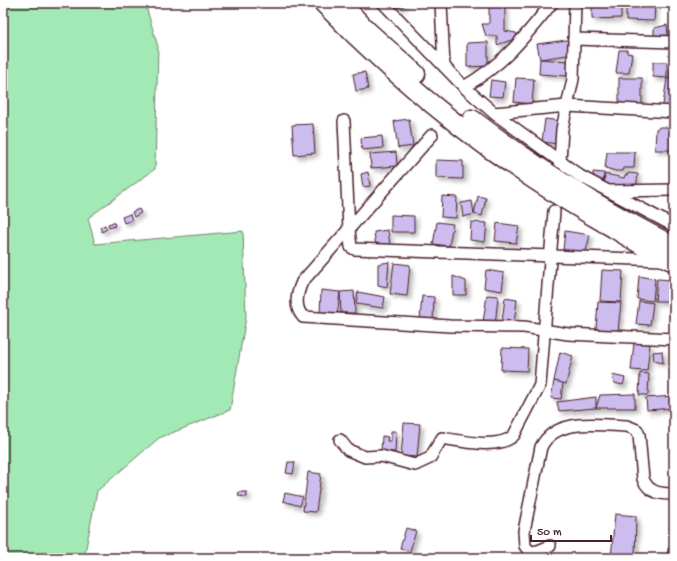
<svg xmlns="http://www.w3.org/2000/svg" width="677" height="561" viewBox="0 0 677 561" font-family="'Gochi Hand',sans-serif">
<defs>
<filter id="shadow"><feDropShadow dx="3.5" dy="3.5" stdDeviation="2" flood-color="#0004"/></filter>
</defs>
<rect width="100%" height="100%" fill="#fff"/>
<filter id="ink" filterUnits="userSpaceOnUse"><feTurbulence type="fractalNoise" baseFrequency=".025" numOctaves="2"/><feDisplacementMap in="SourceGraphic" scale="8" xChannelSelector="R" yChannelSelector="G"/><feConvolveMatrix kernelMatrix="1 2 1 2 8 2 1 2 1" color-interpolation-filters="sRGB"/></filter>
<g filter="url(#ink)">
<polygon fill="#a2e9b5" stroke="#768470" points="3,3 145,3 158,47 155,169 88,218 95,244 243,231 246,317 230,410 159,438 97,491 84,558 3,558"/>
<g fill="#cdbdef" stroke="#4a1f2b" filter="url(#shadow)">
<polygon points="392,3 404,3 404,6 395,7"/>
<polygon points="621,4 621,18 592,19 592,5"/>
<polygon points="626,4 655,4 654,21 626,20"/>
<polygon points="489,7 505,7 505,31 516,33 517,38 497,45 497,36 486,36 482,24 489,24"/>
<polygon points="667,25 668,35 654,36 654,28"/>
<polygon points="574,39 568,55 540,59 537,44"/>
<polygon points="488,42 488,66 467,67 467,43"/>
<polygon points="619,50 627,50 627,53 632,54 629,73 616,73"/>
<polygon points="674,58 674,81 670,80 671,59"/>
<polygon points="540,59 568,61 567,76 539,74"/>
<polygon points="653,62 667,62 667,78 653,77"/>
<polygon points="365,72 368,89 356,91 353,74"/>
<polygon points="516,78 534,79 532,104 514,102"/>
<rect x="619" y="78" width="23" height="30"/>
<polygon points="667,78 674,81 674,109 662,111"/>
<polygon points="491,80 505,82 503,97 489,96"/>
<polygon points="409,119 413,146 398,148 394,121"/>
<polygon points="545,119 561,121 558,144 542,142"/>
<polygon points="673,121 674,121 674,150 671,149"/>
<polygon points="313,124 315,153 294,155 292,125"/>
<polygon points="660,127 666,127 671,130 671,150 655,150 656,129"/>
<polygon points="382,136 383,148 362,150 361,138"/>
<polygon points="396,152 397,166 371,168 370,154"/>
<polygon points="607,152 635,152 634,168 624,168 623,171 616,171 605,168"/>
<polygon points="436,160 463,161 463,179 436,178"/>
<polygon points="368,172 370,186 363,187 361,174"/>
<polygon points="593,172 604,173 603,182 594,181"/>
<polygon points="628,173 638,174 636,189 604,188 605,174 624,178 625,175 627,175"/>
<polygon points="442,196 457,197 456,218 441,217"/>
<polygon points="478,196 486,198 482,216 474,214"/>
<polygon points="472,201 474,214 463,217 461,203"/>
<polygon points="139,209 141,213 134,217 132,212"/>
<polygon points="130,214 132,220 124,223 122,217"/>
<polygon points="391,215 414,216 414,232 391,232"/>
<polygon points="114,222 115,226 109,228 108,224"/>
<polygon points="437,222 453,224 449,246 433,244"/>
<polygon points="471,222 487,223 485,242 470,240"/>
<polygon points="497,223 519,226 516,243 495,241"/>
<polygon points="105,225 107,229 102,232 100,227"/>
<polygon points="388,230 390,245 376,247 374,232"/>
<polygon points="565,231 590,235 586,251 563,250"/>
<polygon points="389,262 387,287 378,285 378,264"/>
<polygon points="394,263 410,265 407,296 390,294"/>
<polygon points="486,270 504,273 502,291 484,288"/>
<polygon points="602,270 623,271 621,302 600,301"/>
<polygon points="453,276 466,281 466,295 453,295"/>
<polygon points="639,276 655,279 653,301 637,299"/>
<polygon points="657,279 673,280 670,301 655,301"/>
<polygon points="321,290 340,292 337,317 320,316"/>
<polygon points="354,291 355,313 341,313 340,292"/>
<polygon points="358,292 385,297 383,308 356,304"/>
<polygon points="487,295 498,296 495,326 483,322"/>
<polygon points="422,296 434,297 433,321 420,320"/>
<polygon points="505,298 517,300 514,323 502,322"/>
<polygon points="639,301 653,303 650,325 636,324"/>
<polygon points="598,302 621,303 618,331 606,332 596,329"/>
<polygon points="634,343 650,344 647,371 631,370"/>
<polygon points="502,348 528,349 527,371 501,370"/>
<polygon points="662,351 663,363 654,361 653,352"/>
<polygon points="560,352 573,356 566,384 554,381"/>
<polygon points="640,373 649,374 648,395 639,395"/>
<polygon points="612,375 625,378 623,385 614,383"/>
<polygon points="554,381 563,383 561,399 551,398"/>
<polygon points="635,394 635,408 596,408 600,395"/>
<polygon points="674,396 674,408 647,410 646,398"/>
<polygon points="596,397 596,408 559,411 557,402"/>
<polygon points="404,423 420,424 417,457 401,456"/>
<polygon points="391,431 396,431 395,452 381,451 382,436 388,437 387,441 391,441"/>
<polygon points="288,462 295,462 293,474 286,473"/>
<polygon points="308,472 321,474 316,512 303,511"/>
<polygon points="239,492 247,492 247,497 238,496"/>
<polygon points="285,493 303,497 300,506 283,501"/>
<polygon points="615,514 636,516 635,557 611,558"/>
<polygon points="406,528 416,531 410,551 400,548"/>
</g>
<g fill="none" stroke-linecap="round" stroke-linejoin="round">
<g stroke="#4a1f2b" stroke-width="14">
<g id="minor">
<polyline points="383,3 464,87 494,113 580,176 674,226"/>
<polyline points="441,3 444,66"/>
<polyline points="574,39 674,42"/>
<path d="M464 87C505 63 523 39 552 3"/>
<polyline points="494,113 567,106 674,112"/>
<polyline points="344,121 349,230 351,247 354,249 663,260"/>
<path d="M432 135 302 282C297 293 294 307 303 317L450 326 524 327 568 334 674 339"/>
<polyline points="560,162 562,129 573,79 575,3"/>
<polyline points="609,191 674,190"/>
<path d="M340 440 348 450 365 457 381 456 415 465 430 458 442 438C460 441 500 450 514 435L540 385 554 211"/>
<path d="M550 546 538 551 530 552 525 546 524 531 541 447C556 417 599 425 627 426L637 430 639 435 643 479C649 493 660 494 674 494"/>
<polyline points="673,558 674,552"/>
</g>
</g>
<g stroke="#4a1f2b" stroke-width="21">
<g id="trunk">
<path d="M323 3C407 91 507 169 613 228 633 240 653 253 674 262"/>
<polyline points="341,3 368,31 416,74"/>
<path d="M472 119C535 167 603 210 674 246"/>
</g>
</g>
<use href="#minor" stroke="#fff" stroke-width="11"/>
<use href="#trunk" stroke="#fff" stroke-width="18"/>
</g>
</g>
<rect width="677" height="561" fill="none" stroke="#fff" stroke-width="16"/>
<rect x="8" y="8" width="661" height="545" fill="none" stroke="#4a1f2b" stroke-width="1.5" filter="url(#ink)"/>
<path d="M531 535v6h80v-6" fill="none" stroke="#4a1f2b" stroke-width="2"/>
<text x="537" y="535" font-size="12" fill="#4a1f2b" stroke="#ffffff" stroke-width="3" paint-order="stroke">50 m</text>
</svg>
